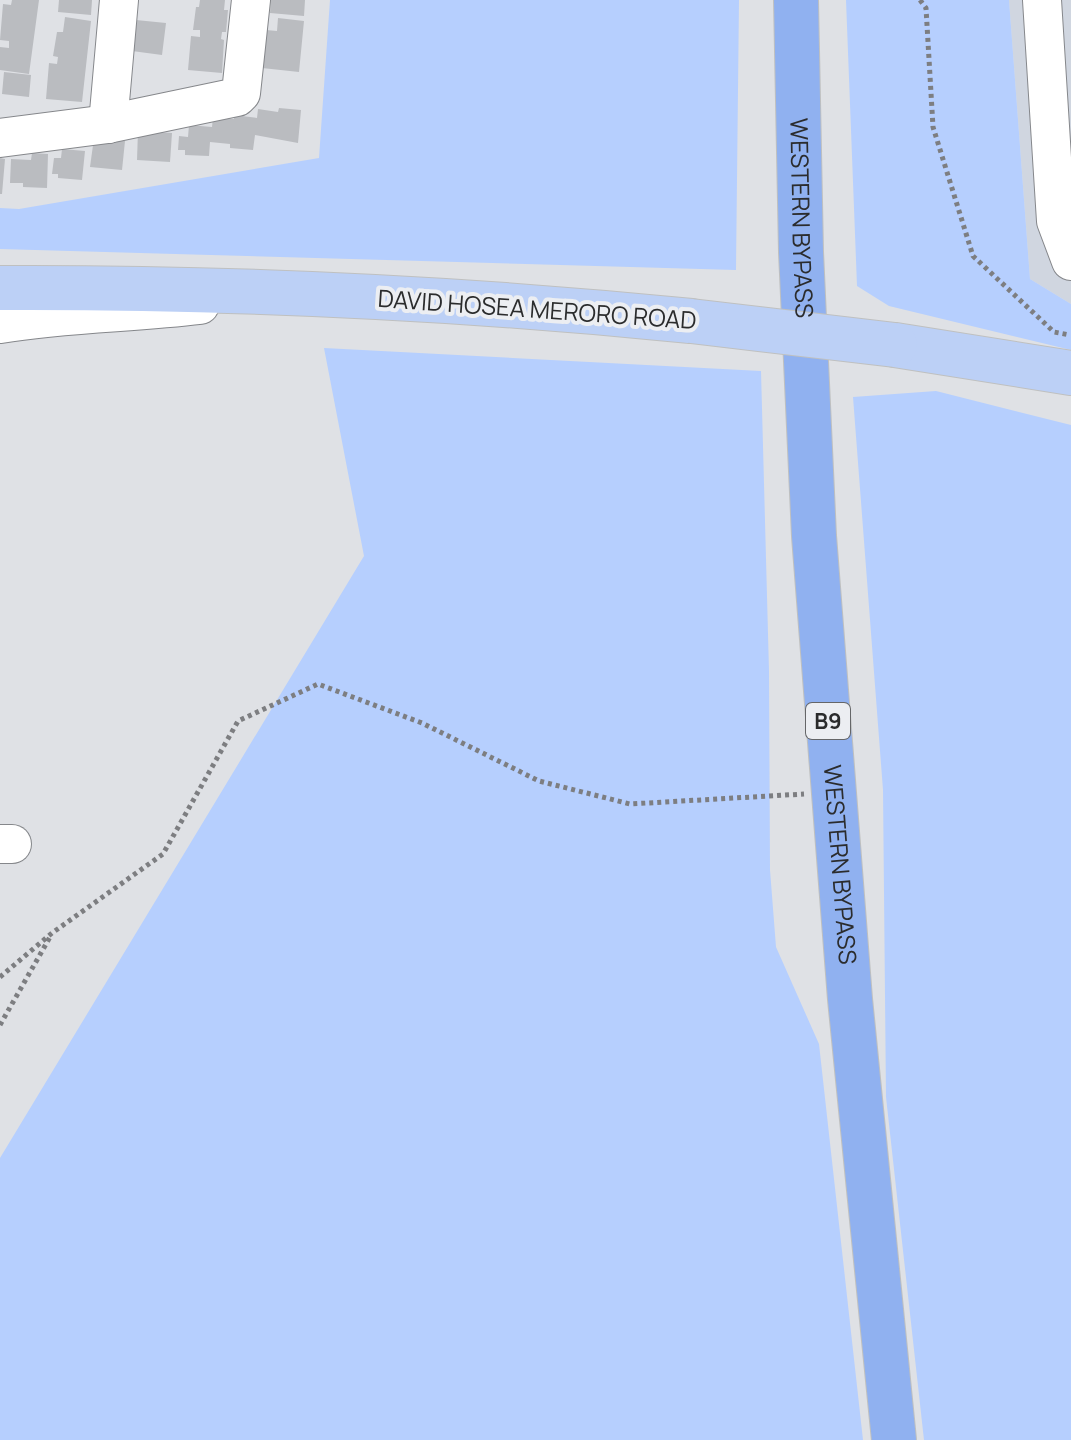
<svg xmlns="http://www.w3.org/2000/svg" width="1071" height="1440" viewBox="0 0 1071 1440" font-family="Manrope,sans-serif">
<rect width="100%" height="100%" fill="#dfe1e5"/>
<polygon fill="#d0d6e0" points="1009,0 1071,0 1071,304 1030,279"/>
<g fill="#b6cffe">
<polygon points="330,0 739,0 736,270 0,249 0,208 19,209 319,158"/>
<polygon points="846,0 1009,0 1030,279 1071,304 1071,350 889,306 857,286"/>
<polygon points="324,348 761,371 769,671 770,870 776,947 819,1044 863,1440 0,1440 0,1158 364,556"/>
<polygon points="936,391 1071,425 1071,1440 924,1440 886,1097 883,790 853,397"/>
</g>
<g fill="#babcc0">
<polygon points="12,0 39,0 29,74 0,70 0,47 9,48 9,41 0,40 3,4 11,5"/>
<polygon points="59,0 92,0 91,15 58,12"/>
<polygon points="200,0 225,0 224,10 228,10 226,32 222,32 221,39 224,40 222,73 188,70 191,36 200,37 200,30 193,30 196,7 199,7"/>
<polygon points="271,0 305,0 304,16 270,13"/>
<polygon points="65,17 91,21 82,102 46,99 49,63 57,64 58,57 53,56 57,32 63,32"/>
<polygon points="278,18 304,21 299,72 262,68 266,30 277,31"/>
<polygon points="136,20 166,23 162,55 132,51"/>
<polygon points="4,72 31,75 29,97 2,94"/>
<polygon points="279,108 301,110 298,143 255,135 253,150 230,148 230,144 210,142 209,156 185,155 185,150 178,150 179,136 188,137 189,125 212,127 213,117 234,119 234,115 257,118 258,109 278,112"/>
<polygon points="138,131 172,133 170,162 137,160"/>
<polygon points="94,138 125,141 122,170 90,167"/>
<polygon points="62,149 85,151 82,180 58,178 58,174 52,174 54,158 61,158"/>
<polygon points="32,153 48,154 47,188 23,187 23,183 10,183 11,159 31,160"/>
<polygon points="0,158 5,159 2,194 0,194"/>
</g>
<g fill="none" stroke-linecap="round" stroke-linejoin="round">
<g stroke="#85878b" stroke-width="40">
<g id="minor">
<polyline points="1042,0 1056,221 1071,261"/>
<polyline points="108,124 119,0"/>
<polyline points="0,138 108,124 237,97 241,93 251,0"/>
<path d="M0 324C66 313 134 313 200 305"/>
<polyline points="0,844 12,844"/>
</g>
</g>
<g stroke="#bfc0c0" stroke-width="46">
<g id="major">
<path d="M0 288C231 287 462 298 691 321"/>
<polyline points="895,345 1071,373"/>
</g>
</g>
<g stroke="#bfc0c0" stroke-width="46">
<g id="highway">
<path id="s1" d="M796 0 801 252 814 536 850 999 894 1440"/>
</g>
</g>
<g stroke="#7d7e81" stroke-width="5" stroke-dasharray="4 4" stroke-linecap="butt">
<polyline points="920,0 926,8 933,127 973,256 1054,332 1070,335"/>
<polyline points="0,977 52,933 163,854 238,721 318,684 422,723 539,781 630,804 804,794"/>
<polyline points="0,1025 50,937"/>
</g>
<use href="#minor" stroke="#fff" stroke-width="38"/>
<use href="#major" stroke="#bcd0f6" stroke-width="44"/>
<use href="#highway" stroke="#90b1f0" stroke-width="44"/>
<g stroke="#bfc0c0" stroke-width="46" stroke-linecap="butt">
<polyline id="major-bridge" points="691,321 895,345"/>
</g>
<use href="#major-bridge" stroke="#bcd0f6" stroke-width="44"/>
</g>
<g text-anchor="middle" stroke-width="8" stroke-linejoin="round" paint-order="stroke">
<rect fill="#eceef2" stroke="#656668" stroke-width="2" x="806" y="703" width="44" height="36" rx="6"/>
<g font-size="22" font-weight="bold" fill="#2b2c2d">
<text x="828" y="729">B9</text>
</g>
<g font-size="24" fill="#2b2c2d" stroke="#eceef2">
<text dy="8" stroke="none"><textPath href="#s1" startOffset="218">WESTERN BYPASS</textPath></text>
<text transform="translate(537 310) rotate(4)" y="8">DAVID HOSEA MERORO ROAD</text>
<text dy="8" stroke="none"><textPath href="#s1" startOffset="866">WESTERN BYPASS</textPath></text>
</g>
</g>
</svg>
